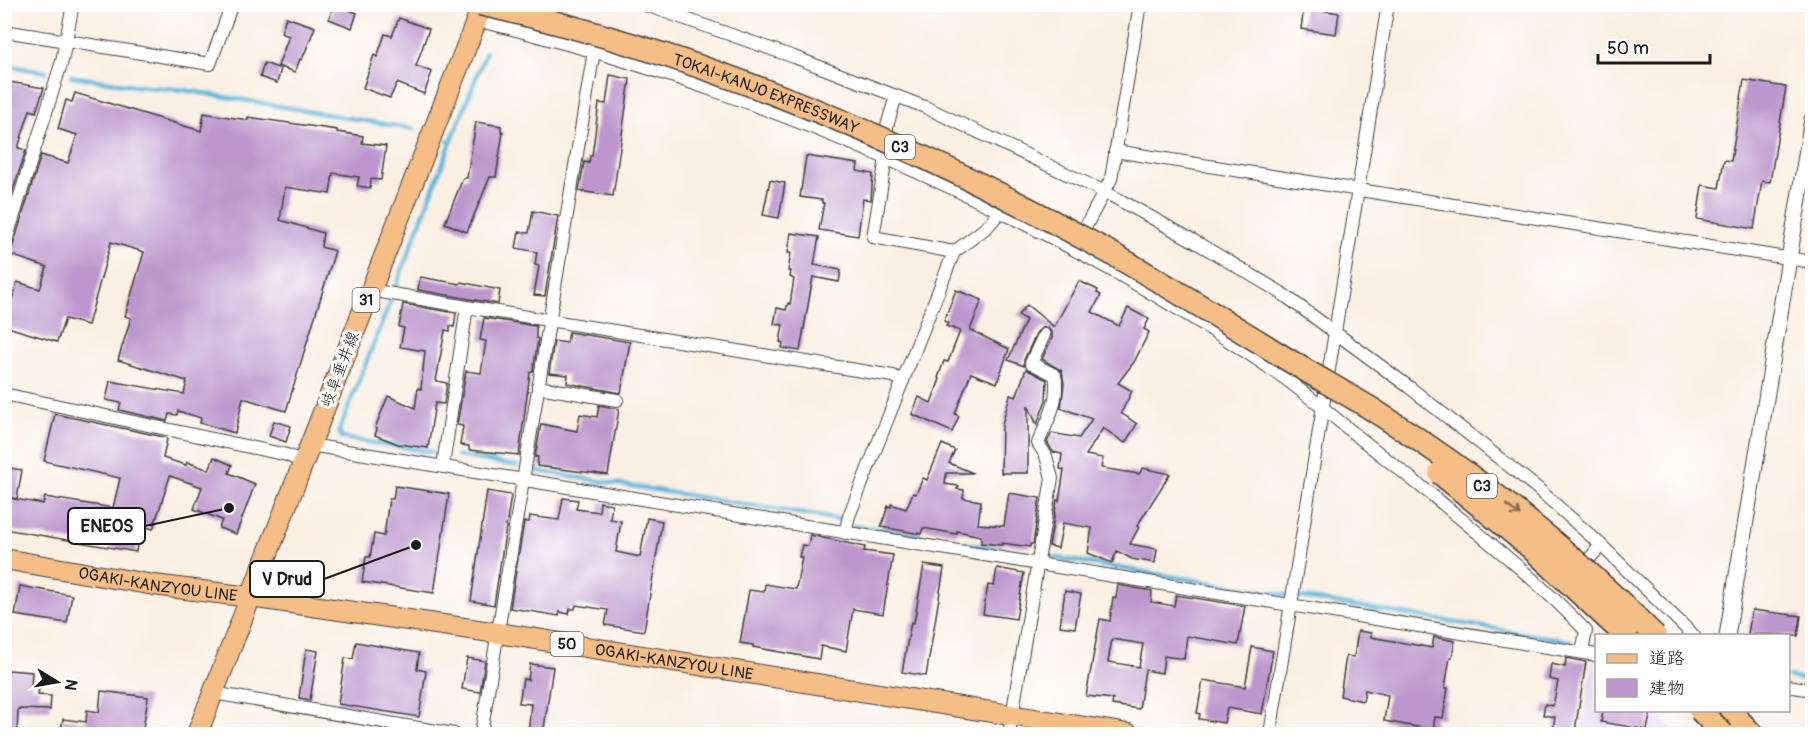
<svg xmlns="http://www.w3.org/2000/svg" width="1817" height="739" viewBox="0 0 1817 739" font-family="Pangolin,'Klee One',sans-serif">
<rect width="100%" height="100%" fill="#fff"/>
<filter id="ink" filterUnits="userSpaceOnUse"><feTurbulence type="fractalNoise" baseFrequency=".0167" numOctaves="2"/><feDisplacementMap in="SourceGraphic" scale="12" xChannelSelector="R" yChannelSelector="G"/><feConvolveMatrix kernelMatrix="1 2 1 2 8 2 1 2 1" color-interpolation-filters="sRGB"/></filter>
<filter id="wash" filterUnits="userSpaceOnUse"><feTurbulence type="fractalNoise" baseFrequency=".008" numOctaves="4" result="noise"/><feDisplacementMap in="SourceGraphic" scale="24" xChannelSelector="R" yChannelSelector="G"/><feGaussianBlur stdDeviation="1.35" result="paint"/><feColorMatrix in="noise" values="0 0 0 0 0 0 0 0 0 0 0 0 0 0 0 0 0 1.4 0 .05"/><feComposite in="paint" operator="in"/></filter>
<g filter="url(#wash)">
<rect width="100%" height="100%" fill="#faefe3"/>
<polygon fill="#e3d3f2" points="1594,660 1596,661 1596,710 1654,711 1678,734 1580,734"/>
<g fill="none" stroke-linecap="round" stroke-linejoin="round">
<g stroke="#5bb5d9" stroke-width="4.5">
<polyline points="4,65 46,72"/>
<polyline points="71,76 137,86 184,90 414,129"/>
<polyline points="447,140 451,142 486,52"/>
<polyline points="395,289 451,142"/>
<polyline points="391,300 339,431 342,438 432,452"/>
<polyline points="457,456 517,466"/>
<polyline points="531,470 841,520"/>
<polyline points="854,526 1026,553"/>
<polyline points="1051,557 1286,595"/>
<polyline points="1298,597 1571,641"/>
<polyline points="1788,677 1812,681"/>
</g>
</g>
<g id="blocks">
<g fill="#bc96cc" fill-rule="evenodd">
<polygon points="334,5 357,13 352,28 329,19"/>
<polygon points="1304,7 1339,13 1336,34 1301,29"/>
<polygon points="286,17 315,27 302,60 300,59 295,72 278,66 289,36 281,33"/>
<polygon points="399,18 429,29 416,66 432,72 424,94 397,83 390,98 363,88 374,55 377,57 385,34 392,36"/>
<polygon points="264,63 281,69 277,83 260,77"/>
<polygon points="610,75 630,79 613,196 579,191 584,162 589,163 590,156 592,156 599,103 606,104"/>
<polygon points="1744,80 1786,87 1770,182 1762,181 1754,229 1697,219 1702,185 1719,188 1724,160 1731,161"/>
<polygon points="4,81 44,88 36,112 30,110 18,148 26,150 4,218"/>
<polygon points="75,93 201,131 204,113 248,120 248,117 337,130 337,132 363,136 362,143 386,146 381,180 371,179 370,188 357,186 359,177 333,173 330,194 285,187 280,220 323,233 321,247 335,251 286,411 243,398 235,433 200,423 201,418 178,411 177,415 169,414 167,421 119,410 121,403 106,400 110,381 184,394 187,381 118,360 131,318 125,316 144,252 111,242 88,325 65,319 57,342 4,326 17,282 40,289 47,267 8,254 12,249 41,155 68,163 77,135 58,129 66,100 72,102"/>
<polygon points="476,122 501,126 501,131 503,132 496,177 490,177 467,232 445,223 463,178 467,178"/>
<polygon points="806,156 858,164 857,171 873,174 871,200 863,199 858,236 819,230 824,203 822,203 822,200 800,197"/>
<polygon points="770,180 785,183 779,218 763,215"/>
<polygon points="533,211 558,216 545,296 534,295 539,266 535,265 537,252 516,248 519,232 529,233"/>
<polygon points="791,233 819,237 814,265 841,270 839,282 813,277 800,351 782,348 783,343 780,342 783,325 774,324 777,308 786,310 788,303 790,304 794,279 790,277 791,271 788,271 791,253 788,253"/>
<polygon points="420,277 460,284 461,282 500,290 498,304 418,290"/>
<polygon points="1079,281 1098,290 1097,293 1101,295 1092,312 1119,326 1128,308 1149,319 1144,329 1149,332 1134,362 1118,383 1132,391 1121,413 1137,424 1125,443 1103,428 1086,455 1103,458 1101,468 1139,474 1143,468 1170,474 1137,526 1139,527 1130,544 1157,549 1155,563 1132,559 1117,551 1112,563 1088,553 1092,528 1063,523 1058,548 1049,546 1057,500 1059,501 1064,470 1060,469 1062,454 1053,452 1047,442 1052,433 1079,438 1092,419 1061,408 1064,384 1062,371 1042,359 1052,338 1052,334 1048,328 1043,327 1037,332 1024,360 1024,366 1008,360 1026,320 1018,315 1027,305 1054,327"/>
<polygon points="956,290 982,300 970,330 1009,349 997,383 971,373 955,414 959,416 952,432 912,414 919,397 931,403 940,379 938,378 944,361 948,362 960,331 946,326 948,323 944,321"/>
<polygon points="403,304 456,313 454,327 450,326 450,331 445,330 436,381 447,383 444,404 435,403 428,448 398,444 375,435 377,429 375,428 388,396 415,408 418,388 421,389 425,351 400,347 404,328 399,327"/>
<polygon points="484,318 536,326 536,338 538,339 533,371 530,373 519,455 469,450 469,446 460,445 463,426 457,425 466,371 481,373 486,341 480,340"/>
<polygon points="569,332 630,342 621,393 567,383 568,375 549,373 554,341 567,343"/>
<polygon points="1026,369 1047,380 1046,400 1037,425 1028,405 1028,473 1001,473 1002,425 1010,395 1016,397"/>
<polygon points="599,405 619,409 608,475 537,466 538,457 535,457 541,424 577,431 580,414 597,417"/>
<polygon points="55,414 164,437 167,439 163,458 186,465 187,462 209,470 214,457 232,465 229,473 255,484 236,534 219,528 222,520 194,509 202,487 170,476 153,529 140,525 136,552 4,529 9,498 43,504 45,497 113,508 120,478 44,461"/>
<polygon points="274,421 291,426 286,442 269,436"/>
<polygon points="942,444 955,450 949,463 973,473 946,473 945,484 959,486 957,489 964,490 963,498 981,501 978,524 1004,526 1009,493 1040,498 1033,544 1030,544 1030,547 1002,543 1002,545 981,543 981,536 957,531 957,534 923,528 921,534 881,527 888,506 891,507 891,504 906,509 913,493 916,494 923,478 927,480"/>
<polygon points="4,467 22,470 17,499 4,496"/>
<polygon points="395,486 449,494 434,593 362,582 366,557 370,557 374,534 384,536 389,499 393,499"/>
<polygon points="487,491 511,495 494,605 471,601"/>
<polygon points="563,498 578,500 576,509 599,512 600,502 612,504 610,519 621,521 616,552 640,557 647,518 662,521 644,631 605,625 608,610 576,605 575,609 570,609 569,614 560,612 559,616 510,608 524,522 529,522 530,516 559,520"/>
<polygon points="810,535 865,547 864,551 893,555 883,614 853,609 846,651 821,646 819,659 753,647 753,645 740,643 749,590 764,592 765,584 796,589 802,557 799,557 802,545 808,546"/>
<polygon points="924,565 944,568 926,676 902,672 911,622 914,623"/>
<polygon points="997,568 1024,573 1016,619 983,614 988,585 994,586"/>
<path d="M1118 585 1152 591 1151 602 1174 606 1176 595 1245 606 1238 645 1187 636 1184 659 1164 656 1162 673 1145 670 1139 709 1112 705 1113 699 1086 696 1100 619 1110 621 1113 597 1116 598ZM1112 639 1143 644 1139 667 1108 662Z"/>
<polygon points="20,586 72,595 67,623 15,615"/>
<polygon points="1065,591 1081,594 1075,628 1060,626"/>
<polygon points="1752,610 1801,616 1798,636 1748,634"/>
<polygon points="1358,631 1371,633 1371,637 1432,648 1434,637 1455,641 1452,657 1450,657 1445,688 1448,688 1443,718 1435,717 1433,730 1384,721 1388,695 1365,690 1363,701 1340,696 1346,656 1354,657"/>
<polygon points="356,642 419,653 417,669 426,671 419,717 338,704 345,658 353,659"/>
<polygon points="1252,647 1273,651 1262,714 1227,708 1224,723 1199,719 1200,714 1197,713 1203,680 1245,687"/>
<polygon points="306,649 318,651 310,700 299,698"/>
<polygon points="467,658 485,661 480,692 462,689"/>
<polygon points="1566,658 1586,662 1575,731 1553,728 1555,717 1543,715 1545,704 1553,706 1558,681 1549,679 1551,664 1565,667"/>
<polygon points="530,664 553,667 543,735 528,735 531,704 519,703 523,679 528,680"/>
<polygon points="8,670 32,672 31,687 39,688 38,695 51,696 50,710 18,709 17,735 4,735"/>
<polygon points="101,691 148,697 142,735 60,735 63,719 86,722 87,710 99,712"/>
<polygon points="1603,711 1651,711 1647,730 1601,722"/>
</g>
</g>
</g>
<g filter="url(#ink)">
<use href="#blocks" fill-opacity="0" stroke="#3d3c3a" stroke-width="1.5"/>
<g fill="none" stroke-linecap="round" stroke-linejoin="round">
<g stroke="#3d3c3a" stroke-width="14">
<g id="minor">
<polyline points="643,4 794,57 925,107 1105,192 1194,241 1280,292 1409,387 1537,488 1601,545 1694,636"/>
<path d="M477 21C502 25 527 33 552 40 610 55 667 74 724 94 916 163 1112 259 1280 375 1307 394 1331 415 1356 435 1381 455 1407 475 1432 495 1485 539 1539 581 1586 631L1582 652"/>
<polyline points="4,31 210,64 232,4"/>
<polyline points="896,96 887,126 886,158 873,237 954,252"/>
<polyline points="1115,151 1812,262"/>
<polyline points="1079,239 1111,179 1140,4"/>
<polyline points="4,247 62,61 73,4"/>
<polyline points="370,290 467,307 893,376 903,381"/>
<polyline points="538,387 617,400"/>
<polyline points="4,394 287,455 303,462"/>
<polyline points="310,445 1596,655"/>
<polyline points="443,465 467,307"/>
<polyline points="845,533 849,516 954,252 987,227 1000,212"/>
<polyline points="1580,570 1601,545"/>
<polyline points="1788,686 1812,690"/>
<polyline points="213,693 454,734"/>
<polyline points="481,734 594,51"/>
<path d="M1009 734 1052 478 1046 456 1038 443C1048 420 1060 400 1055 375L1031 363 1044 335"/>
<polyline points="1270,734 1388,4"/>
</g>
</g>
<g stroke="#3d3c3a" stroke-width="17">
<polyline id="tertiary" points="1727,636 1812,119"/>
</g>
<g stroke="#3d3c3a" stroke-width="22">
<g id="primary">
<path id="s1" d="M4 559 154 585 250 597 498 633 1129 734"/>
<polyline points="197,734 483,4"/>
</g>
</g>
<g stroke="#3d3c3a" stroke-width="25">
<polyline id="motorway" points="1729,710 1752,734"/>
</g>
<use href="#minor" stroke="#fff" stroke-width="12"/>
<use href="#tertiary" stroke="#fff" stroke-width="15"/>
<use href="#primary" stroke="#f6be87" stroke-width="20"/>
<use href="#motorway" stroke="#f6be87" stroke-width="22"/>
<g stroke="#3d3c3a" stroke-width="25" stroke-linecap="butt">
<g id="motorway-bridge">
<path id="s2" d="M480 4C694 52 904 139 1096 245 1158 279 1217 316 1277 353 1307 372 1339 389 1370 408 1473 472 1570 550 1655 636"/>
<polyline points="1440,473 1530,547 1626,636"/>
<polyline points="1700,710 1723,734"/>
</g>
</g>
<use href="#motorway-bridge" stroke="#f6be87" stroke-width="22"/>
</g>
<defs><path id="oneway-shaft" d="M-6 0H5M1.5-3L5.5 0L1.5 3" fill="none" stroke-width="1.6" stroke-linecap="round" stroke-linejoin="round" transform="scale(1.5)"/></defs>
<use stroke="#896d52" href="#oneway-shaft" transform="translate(1513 510) rotate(38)"/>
</g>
<g text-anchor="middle" stroke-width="6" stroke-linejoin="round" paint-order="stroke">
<g fill="#fff" stroke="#606060" stroke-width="1.5">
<rect x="885" y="135" width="30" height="24" rx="4.5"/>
<rect x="352.5" y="288" width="27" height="24" rx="4.5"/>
<rect x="1467" y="474" width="30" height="24" rx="4.5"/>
<rect x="550.5" y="632" width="33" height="24" rx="4.5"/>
</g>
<g font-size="15" font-weight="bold" fill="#1c1c1c">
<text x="900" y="152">C3</text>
<text x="366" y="305">31</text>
<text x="1482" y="491">C3</text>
<text x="567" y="649">50</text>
</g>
<g font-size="16" fill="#1c1c1c" stroke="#fff">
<text dy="6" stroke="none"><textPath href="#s2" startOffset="300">TOKAI-KANJO EXPRESSWAY</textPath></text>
<text transform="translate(339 369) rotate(-69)" y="6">岐阜垂井線</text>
<text dy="6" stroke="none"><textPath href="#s1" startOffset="156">OGAKI-KANZYOU LINE</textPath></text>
<text dy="6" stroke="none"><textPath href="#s1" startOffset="678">OGAKI-KANZYOU LINE</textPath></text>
</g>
</g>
<path fill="none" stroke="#1c1c1c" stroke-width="2" d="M229 508L145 526M416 545L324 579"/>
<g fill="#1c1c1c" stroke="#fff" stroke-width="2">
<circle cx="229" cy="508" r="6"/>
<circle cx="416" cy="545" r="6"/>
</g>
<g fill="#fff" stroke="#1c1c1c" stroke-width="2">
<rect x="68" y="508" width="77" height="36" rx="6"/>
<rect x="250" y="561" width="74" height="36" rx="6"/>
</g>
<g font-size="18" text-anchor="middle" font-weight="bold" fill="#1c1c1c">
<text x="107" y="532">ENEOS</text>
<text x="287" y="585">V Drud</text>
</g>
<rect width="1817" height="739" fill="none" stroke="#fff" stroke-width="24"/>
<rect x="1595" y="634" width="195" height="78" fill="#ffffff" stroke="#a4a4a4" stroke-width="1.5"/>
<rect x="1607" y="654" width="30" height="9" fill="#f6be87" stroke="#a4a4a4" stroke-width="1.5"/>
<text x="1649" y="664" font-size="18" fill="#1c1c1c">道路</text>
<rect x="1607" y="679" width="30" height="18" fill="#bc96cc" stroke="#a4a4a4" stroke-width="1.5"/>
<text x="1649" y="694" font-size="18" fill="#1c1c1c">建物</text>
<g transform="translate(57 682) rotate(101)" stroke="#ffffff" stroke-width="4.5" paint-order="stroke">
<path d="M0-4.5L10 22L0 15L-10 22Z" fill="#1c1c1c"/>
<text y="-9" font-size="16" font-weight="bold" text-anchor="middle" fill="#1c1c1c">N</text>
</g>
<path d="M1598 54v9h112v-9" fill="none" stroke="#1c1c1c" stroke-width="3"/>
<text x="1607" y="54" font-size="18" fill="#1c1c1c" stroke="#ffffff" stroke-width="4.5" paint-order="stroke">50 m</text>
</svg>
